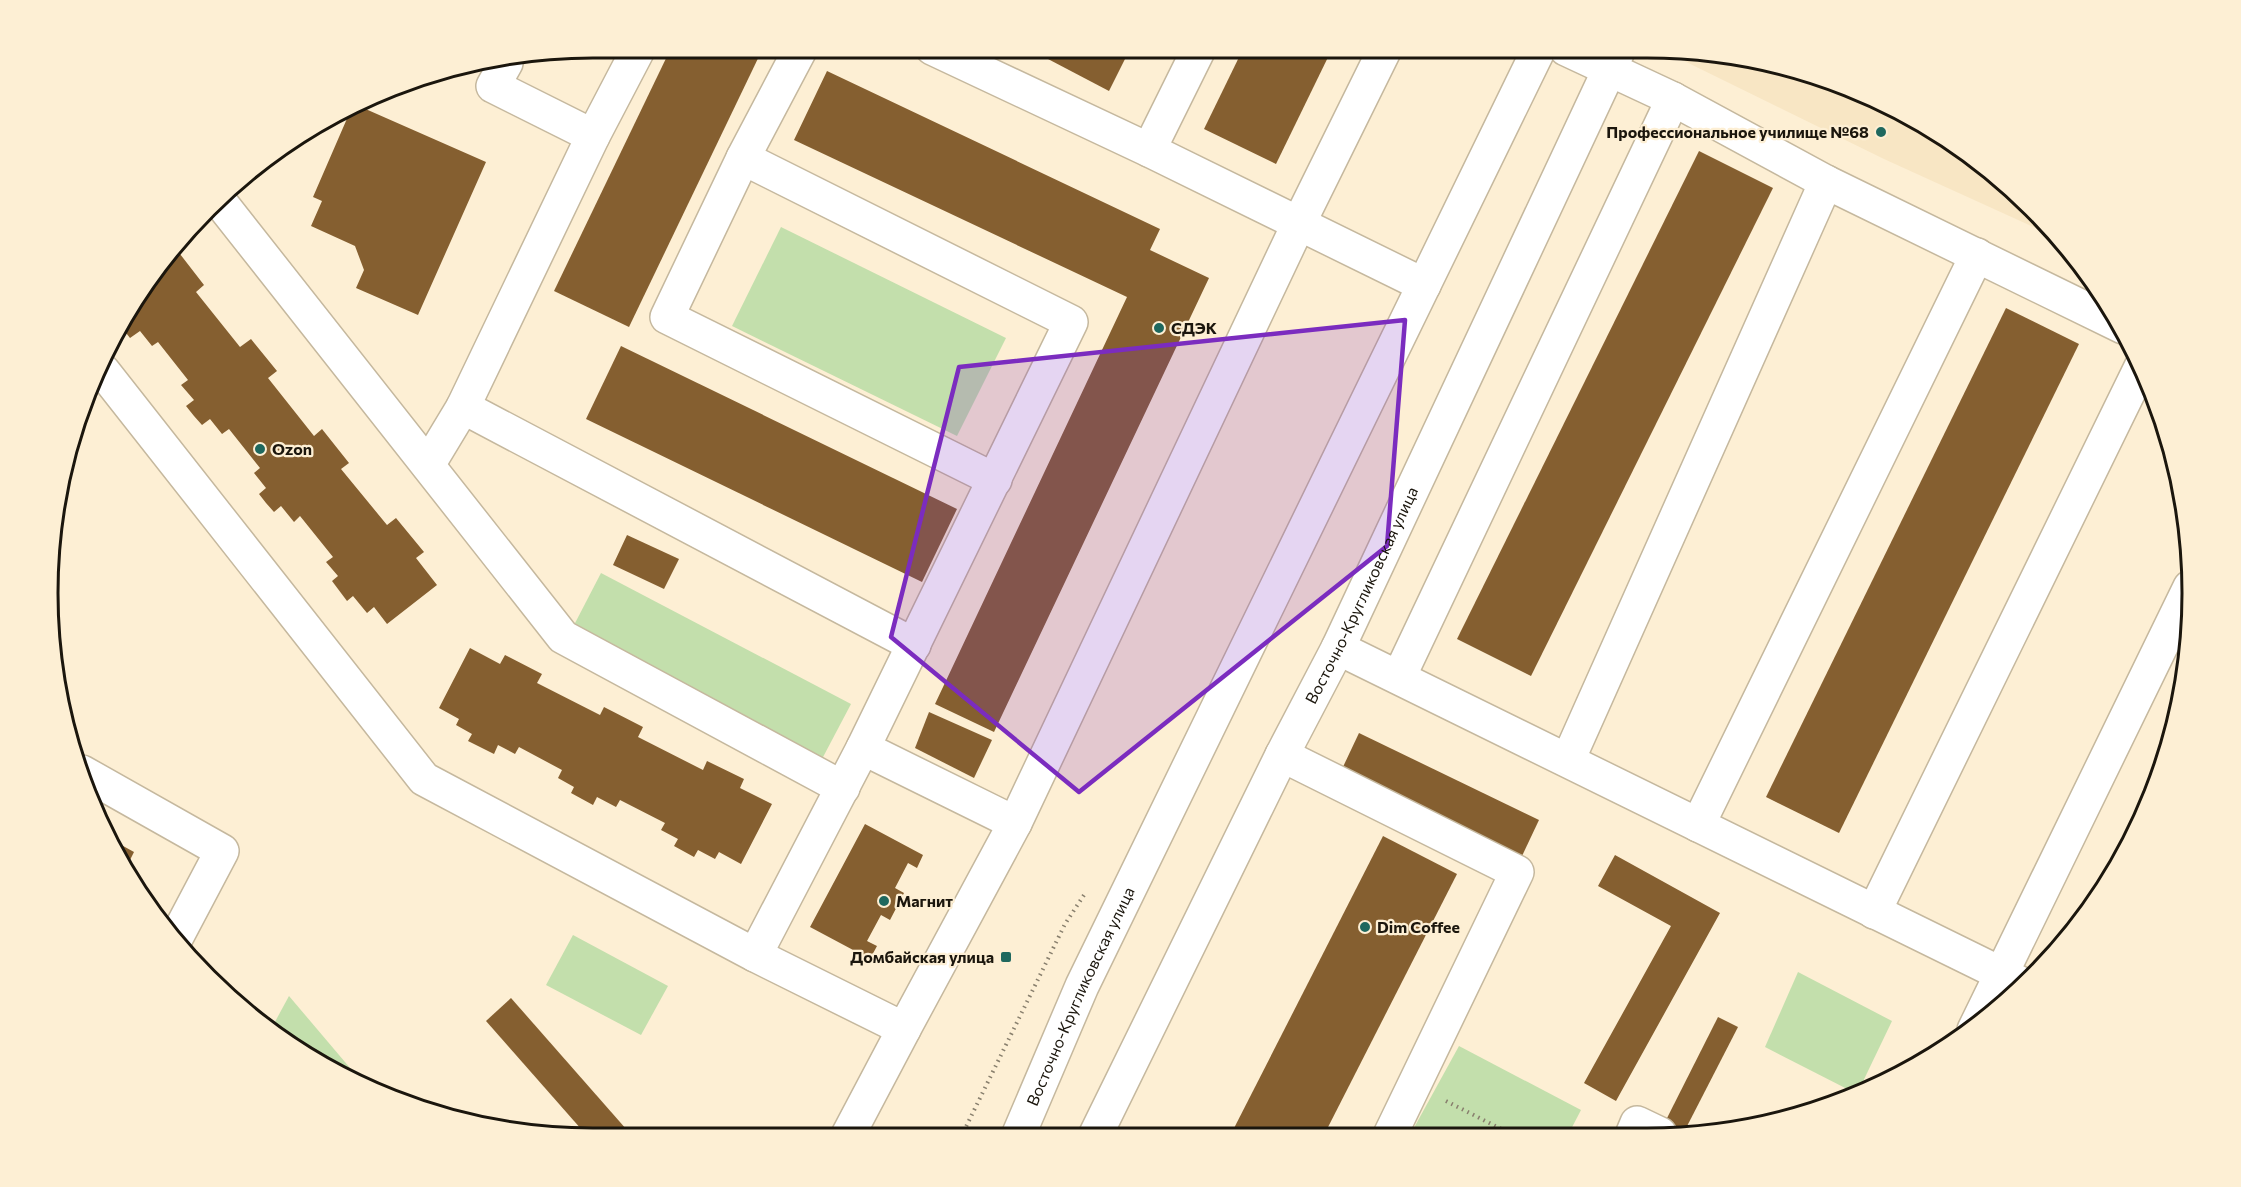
<svg xmlns="http://www.w3.org/2000/svg" width="2241" height="1187" viewBox="0 0 2241 1187" font-family="Commissioner,sans-serif">
<rect width="100%" height="100%" fill="#fdefd4"/>
<polygon fill="#f8e6c4" points="1677,49 1789,67 1889,104 1980,161 2062,240 1884,159 1674,56"/>
<g fill="#c3dfac">
<polygon points="781,227 1006,338 957,436 732,326"/>
<polygon points="601,573 851,704 822,759 573,627"/>
<polygon points="573,935 668,986 641,1035 546,985"/>
<polygon points="1798,972 1892,1021 1857,1094 1765,1047"/>
<polygon points="289,996 367,1088 352,1083 270,1031"/>
<polygon points="1459,1046 1581,1110 1568,1135 1410,1135"/>
</g>
<g fill="#855f30">
<polygon points="671,48 763,48 629,327 554,291"/>
<polygon points="1027,48 1130,49 1109,91"/>
<polygon points="1243,49 1332,49 1276,164 1204,129"/>
<polygon points="827,71 1160,229 1150,250 1209,278 994,732 935,704 1127,297 794,140"/>
<polygon points="361,107 486,162 418,315 356,288 364,270 355,246 311,226 322,201 313,197 349,114"/>
<polygon points="1699,151 1773,188 1531,676 1457,639"/>
<polygon points="180,254 204,285 196,292 240,347 251,339 277,371 268,378 314,436 322,429 349,463 341,469 387,525 396,518 424,552 416,558 437,585 387,624 374,607 367,613 353,596 347,601 332,581 338,576 326,562 333,557 300,516 294,522 281,506 274,512 266,503 259,494 266,488 254,473 260,468 229,429 222,434 210,419 202,425 194,416 186,406 194,400 181,385 188,380 158,342 152,346 140,331 130,338 123,329 140,291 170,258 172,261"/>
<polygon points="2006,308 2079,344 1839,833 1766,797"/>
<polygon points="621,346 957,509 922,582 586,419"/>
<polygon points="627,535 679,559 664,589 613,565"/>
<polygon points="470,648 500,664 505,655 542,674 537,683 600,715 604,707 643,727 638,737 703,770 707,761 744,779 740,788 772,804 741,864 719,852 715,859 698,850 694,857 674,846 678,839 661,830 665,823 620,800 616,807 597,797 593,805 571,793 574,787 558,778 562,770 519,747 515,754 498,745 494,754 468,741 472,734 456,725 459,719 439,708"/>
<polygon points="929,712 992,740 974,778 915,748"/>
<polygon points="1359,733 1539,820 1522,856 1342,769"/>
<polygon points="865,824 923,855 917,868 908,863 895,888 904,893 890,920 881,915 867,941 877,946 870,959 810,927"/>
<polygon points="1383,836 1457,874 1324,1135 1230,1136"/>
<polygon points="114,841 134,852 128,864"/>
<polygon points="1615,855 1720,913 1616,1101 1584,1083 1671,926 1598,886"/>
<polygon points="511,998 634,1138 589,1138 486,1021"/>
<polygon points="1718,1017 1738,1027 1683,1134 1664,1124"/>
</g>
<g fill="none" stroke-linecap="round" stroke-linejoin="round">
<g stroke="#c5b89e" stroke-width="36">
<g id="minor">
<polyline points="639,48 593,136 463,407 914,645"/>
<polyline points="932,48 1149,150 1424,285"/>
<polyline points="1566,49 1673,99 1826,182 2123,327"/>
<polyline points="506,63 493,86 593,136"/>
<polyline points="1149,150 1199,49"/>
<polyline points="743,158 667,317 995,480"/>
<polyline points="221,203 563,637 843,788"/>
<polyline points="103,371 424,779 755,955 863,748 1071,322 743,158 801,48"/>
<polyline points="428,465 463,407"/>
<polyline points="1338,648 2024,985"/>
<polyline points="1399,677 1673,99"/>
<polyline points="863,748 1015,823"/>
<polyline points="1282,755 1517,872 1390,1135"/>
<polyline points="1568,760 1826,182"/>
<polyline points="82,772 222,851 175,940"/>
<polyline points="1698,825 1977,255"/>
<polyline points="1874,912 2141,367"/>
<polyline points="755,955 904,1029 1015,823 1299,223 1385,49"/>
<polyline points="1974,1030 2190,587"/>
<polyline points="1632,1135 1637,1123 1660,1134"/>
<path id="s1" d="M1018 1136 1082 986 1539 49"/>
<path id="s2" d="M1095 1136 1282 755 1338 648 1619 49"/>
<polyline points="847,1137 904,1029"/>
</g>
</g>
<g stroke="#887f6d" stroke-width="4" stroke-dasharray="1.5 4.5" stroke-linecap="butt">
<polyline points="1446,1101 1513,1135"/>
<polyline points="961,1137 1065,924 1086,892"/>
</g>
<use href="#minor" stroke="#fff" stroke-width="33"/>
</g>
<path fill="#7b2cbf" fill-opacity="0.2" stroke="#7b2cbf" stroke-width="4.5" stroke-linejoin="round" d="M1405 320 1387 546 1079 792 891 637 959 367Z"/>
<g fill="#1f685e" stroke="#fdefd4" stroke-width="2">
<circle cx="1881" cy="132" r="6"/>
<circle cx="1159" cy="328" r="6"/>
<circle cx="260" cy="449" r="6"/>
<circle cx="884" cy="901" r="6"/>
<circle cx="1365" cy="927" r="6"/>
<rect x="1000" y="951" width="12" height="12" rx="3"/>
</g>
<g text-anchor="middle" stroke-width="4.5" stroke-linejoin="round" paint-order="stroke">
<g font-size="16" font-weight="bold" fill="#1b160d" stroke="#fdefd4" text-anchor="start">
<text x="1869" y="138" text-anchor="end">Профессиональное училище №68</text>
<text x="1171" y="334">СДЭК</text>
<text x="272" y="455">Ozon</text>
<text x="896" y="907">Магнит</text>
<text x="1377" y="933">Dim Coffee</text>
<text x="994" y="963" text-anchor="end">Домбайская улица</text>
</g>
<g font-size="16" fill="#1b160d" stroke="#fdefd4">
<text dy="6" stroke="none"><textPath href="#s2" startOffset="603">Восточно-Кругликовская улица</textPath></text>
<text dy="6" stroke="none"><textPath href="#s1" startOffset="153">Восточно-Кругликовская улица</textPath></text>
</g>
</g>
<path d="M0 0H2241V1187H0ZM593 58H1647A535 535 0 0 1 2182 593V593A535 535 0 0 1 1647 1128H593A535 535 0 0 1 58 593V593A535 535 0 0 1 593 58Z" fill="#fdefd4" fill-rule="evenodd"/>
<path fill="none" stroke="#1b160d" stroke-width="3" d="M593 58H1647A535 535 0 0 1 2182 593V593A535 535 0 0 1 1647 1128H593A535 535 0 0 1 58 593V593A535 535 0 0 1 593 58Z"/>
</svg>
